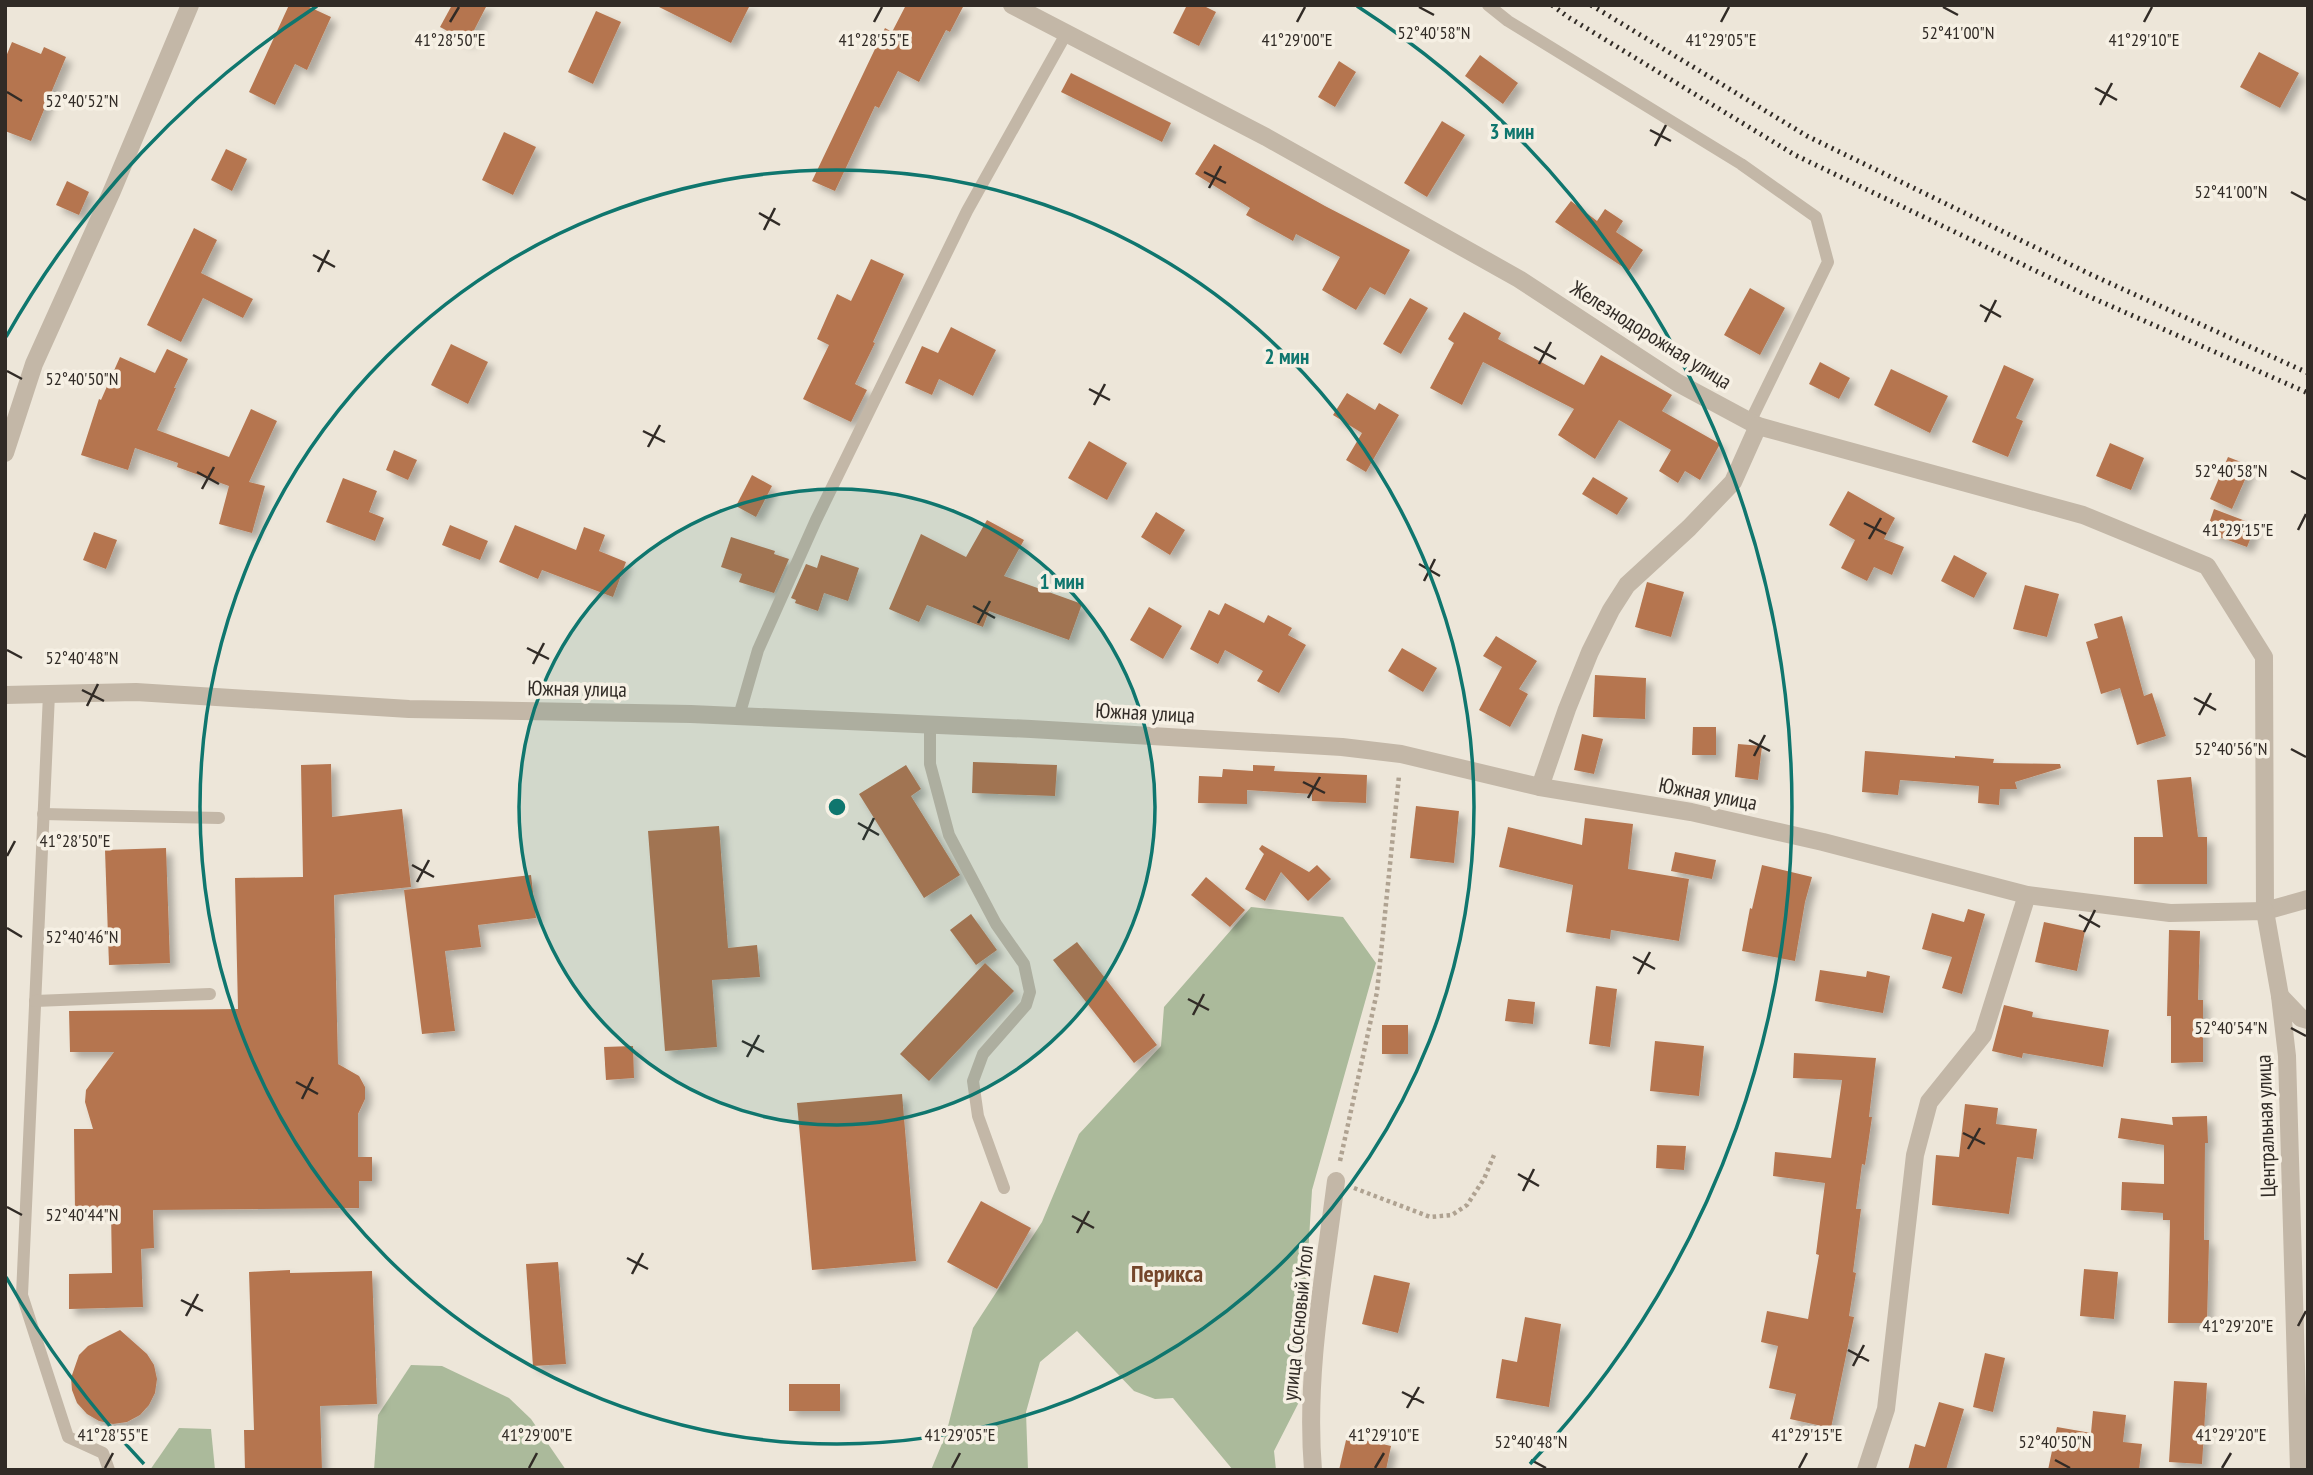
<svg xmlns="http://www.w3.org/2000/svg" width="2313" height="1475" viewBox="0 0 2313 1475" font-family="'PT Sans Narrow',sans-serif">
<defs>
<filter id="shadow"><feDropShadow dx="6" dy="6" stdDeviation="3.5" flood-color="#0004"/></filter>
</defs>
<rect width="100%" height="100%" fill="#ede6d9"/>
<g fill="#abba9b">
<polygon points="1251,907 1343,917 1376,963 1312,1190 1299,1402 1274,1451 1276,1470 1233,1470 1173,1398 1155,1399 1134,1391 1077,1331 1040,1362 1026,1412 1028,1470 931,1470 946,1434 973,1328 1042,1222 1079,1134 1161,1046 1164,1007"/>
<polygon points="411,1365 442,1366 509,1398 531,1419 566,1470 374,1470 378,1415"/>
<polygon points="179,1428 211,1429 215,1470 150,1470"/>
</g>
<g fill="#b5754f" filter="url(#shadow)">
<polygon points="289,5 305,5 331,17 307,70 295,64 275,105 249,92"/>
<polygon points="452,5 487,5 468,42 440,27"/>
<polygon points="655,5 750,5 731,43"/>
<polygon points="906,5 964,5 950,32 946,30 919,82 898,71 879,108 875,106 835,191 812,181 885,28 892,32"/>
<polygon points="1187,5 1202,5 1216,12 1199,46 1173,33"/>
<polygon points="596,11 621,22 593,84 568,72"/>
<polygon points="12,42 41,54 44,47 66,57 31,141 5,131 5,59"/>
<polygon points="2259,52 2299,73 2280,108 2240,87"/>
<polygon points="1480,55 1518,83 1503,104 1465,76"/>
<polygon points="1339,61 1356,72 1335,107 1318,97"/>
<polygon points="1071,73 1171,123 1162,142 1061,92"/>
<polygon points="1442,121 1465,135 1427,197 1404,183"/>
<polygon points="504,132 536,147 513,195 482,180"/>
<polygon points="1214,144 1325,206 1410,250 1385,295 1370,287 1356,310 1322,290 1340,257 1296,234 1293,241 1246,215 1250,208 1195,174"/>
<polygon points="226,149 247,159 232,191 211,180"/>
<polygon points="67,181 89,192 79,215 56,205"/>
<polygon points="1571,201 1597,221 1605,209 1623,221 1616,232 1643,250 1629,271 1555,222"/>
<polygon points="194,228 217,240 201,273 253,299 243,318 203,298 181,342 147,325"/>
<polygon points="871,259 904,274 873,342 875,343 855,384 867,390 851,422 803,399 829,345 817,339 828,314 837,294 851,301"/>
<polygon points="1750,288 1785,308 1760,355 1724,335"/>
<polygon points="1410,298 1428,308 1401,354 1383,344"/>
<polygon points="1464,312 1501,333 1498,339 1584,385 1601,355 1672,395 1662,411 1720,444 1700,480 1685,471 1678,483 1659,471 1671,450 1619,420 1595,459 1558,435 1574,409 1483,362 1462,405 1430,388 1454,343 1448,339"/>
<polygon points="951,327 996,350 973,396 939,379 932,395 905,383 922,346 938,353"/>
<polygon points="451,344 488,362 468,404 431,385"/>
<polygon points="167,349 188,359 174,388 176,388 157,430 229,457 251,409 277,421 249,482 265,486 252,533 219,524 229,486 177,467 178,463 135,448 128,470 81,455 99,399 101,400 120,357 155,373"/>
<polygon points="1820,362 1850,378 1839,399 1809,384"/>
<polygon points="2004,365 2034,379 2016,418 2023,421 2008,457 1972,442"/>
<polygon points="1891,369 1948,396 1930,433 1874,405"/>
<polygon points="1347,393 1375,410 1379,403 1399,415 1366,472 1346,460 1362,433 1333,415"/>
<polygon points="1089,441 1127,463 1107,500 1068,478"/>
<polygon points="2110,443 2144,458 2131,490 2096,476"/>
<polygon points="394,450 417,460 408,480 386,470"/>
<polygon points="2228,457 2251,466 2232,509 2210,499"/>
<polygon points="752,475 772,486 756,517 736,506"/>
<polygon points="1593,477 1628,498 1617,515 1582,494"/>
<polygon points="343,478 377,491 369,512 384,518 375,541 326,522"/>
<polygon points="1848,491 1895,518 1884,539 1904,547 1892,575 1874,567 1867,581 1841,568 1855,540 1829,525"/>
<polygon points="2214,509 2256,525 2247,547 2206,532"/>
<polygon points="1156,512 1185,530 1170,555 1141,537"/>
<polygon points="987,520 1024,540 1004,576 1082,604 1069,640 989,611 983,627 927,605 919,622 889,609 921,534 966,557"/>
<polygon points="450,525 488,541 480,560 442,545"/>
<polygon points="515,525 576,550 584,527 605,535 599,551 626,562 613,597 542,570 538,579 499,562"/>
<polygon points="94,532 117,540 106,569 83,560"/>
<polygon points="731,537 775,551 774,554 789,559 774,593 739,582 742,574 721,567"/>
<polygon points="821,555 859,568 848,601 824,593 818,611 795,603 796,600 791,598 806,564 817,568"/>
<polygon points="1954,555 1987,573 1974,598 1941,581"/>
<polygon points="1647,582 1684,592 1671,637 1635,627"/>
<polygon points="2025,585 2059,594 2047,637 2013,629"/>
<polygon points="1225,603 1264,623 1268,615 1292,628 1288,635 1306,645 1279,693 1257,681 1263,671 1225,650 1218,664 1190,649 1209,610 1219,615"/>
<polygon points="1149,607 1182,626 1163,659 1130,640"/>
<polygon points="2122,616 2144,696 2152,693 2166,736 2137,745 2120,688 2101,694 2086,642 2098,638 2094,624"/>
<polygon points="1496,636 1537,661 1519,689 1528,694 1510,727 1479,710 1502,667 1483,656"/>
<polygon points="1402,648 1437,668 1423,692 1388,671"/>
<polygon points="1595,675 1646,678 1645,719 1593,717"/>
<polygon points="1693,727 1716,727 1716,755 1692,755"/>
<polygon points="1582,734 1603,739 1594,774 1574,770"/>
<polygon points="1738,744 1762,746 1758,780 1735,777"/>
<polygon points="1865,751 1955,758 1955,756 1994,759 1993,763 2060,764 2061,768 2015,782 2017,789 2000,789 1999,805 1978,803 1979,786 1900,780 1898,795 1862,792"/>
<polygon points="973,762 1057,765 1055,796 972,793"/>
<polygon points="331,764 332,817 402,809 411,887 334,895 338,1064 359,1076 365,1087 365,1099 358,1114 358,1157 372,1157 372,1181 359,1181 359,1208 153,1210 154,1248 141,1249 143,1307 69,1309 69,1274 112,1273 111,1210 75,1211 74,1129 93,1129 85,1102 86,1090 114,1052 70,1052 69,1011 238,1009 235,878 303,877 301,765"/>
<polygon points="906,765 921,789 911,796 960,875 924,898 859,794"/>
<polygon points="1253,765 1275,766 1274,771 1367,775 1366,803 1312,801 1312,794 1247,790 1247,804 1198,803 1199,776 1222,777 1223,769 1253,771"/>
<polygon points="2191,777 2198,837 2207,837 2207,884 2134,884 2134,837 2163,837 2157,780"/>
<polygon points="1416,806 1459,811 1454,863 1410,858"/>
<polygon points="1585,818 1633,824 1628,869 1689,879 1679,941 1611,930 1610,939 1566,932 1573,885 1499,867 1508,827 1582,845"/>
<polygon points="719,826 728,948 757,945 760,977 712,980 717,1047 665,1051 648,831"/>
<polygon points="1262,845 1309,872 1317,865 1331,879 1308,901 1281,872 1265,901 1245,889 1264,854 1259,849"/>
<polygon points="166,848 170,963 109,965 105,850"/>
<polygon points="1675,852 1716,860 1712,879 1671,871"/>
<polygon points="1762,865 1812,877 1805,902 1795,961 1742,951 1750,908 1752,909"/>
<polygon points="531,875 536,918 478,925 481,947 445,951 455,1031 422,1034 404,890"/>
<polygon points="1206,877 1245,910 1230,927 1191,895"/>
<polygon points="1968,909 1985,914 1962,994 1942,988 1952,957 1922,949 1932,913 1964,922"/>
<polygon points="971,914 997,950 976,965 950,930"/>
<polygon points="2044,922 2085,931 2077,971 2035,962"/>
<polygon points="2169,930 2200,931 2198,1000 2203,1000 2203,1062 2171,1063 2171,1016 2167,1016"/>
<polygon points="1077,942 1157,1045 1134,1063 1053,960"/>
<polygon points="985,963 1014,991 929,1081 900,1054"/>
<polygon points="1820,970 1866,977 1867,971 1890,976 1883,1013 1815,1001"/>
<polygon points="1596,986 1617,989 1610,1047 1589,1044"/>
<polygon points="1508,999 1535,1002 1533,1024 1505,1021"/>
<polygon points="2004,1005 2033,1012 2032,1017 2109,1030 2103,1067 2023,1053 2022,1058 1992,1051"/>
<rect x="1382" y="1025" width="26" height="29"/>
<polygon points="1655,1041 1704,1046 1699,1096 1650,1091"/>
<polygon points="633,1046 634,1078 606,1080 604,1047"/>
<polygon points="1794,1053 1876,1058 1869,1117 1872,1117 1865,1165 1862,1164 1856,1209 1861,1209 1853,1272 1856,1273 1849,1316 1854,1317 1831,1428 1790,1419 1796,1394 1769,1388 1778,1346 1761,1342 1767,1311 1808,1319 1819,1255 1816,1254 1825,1183 1773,1176 1775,1152 1831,1158 1842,1080 1793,1078"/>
<polygon points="902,1094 916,1261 812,1270 797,1103"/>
<polygon points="1965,1104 1998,1108 1996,1124 2037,1129 2033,1159 2017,1157 2009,1214 1932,1205 1936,1155 1959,1157"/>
<polygon points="2207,1116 2208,1143 2205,1143 2204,1240 2209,1240 2207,1323 2168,1323 2170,1220 2163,1220 2163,1213 2121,1210 2122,1182 2164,1184 2164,1145 2118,1138 2121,1118 2173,1125 2172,1117"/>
<polygon points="1657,1145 1686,1146 1684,1170 1656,1168"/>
<polygon points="981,1201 1031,1228 997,1289 947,1262"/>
<polygon points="558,1262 566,1364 533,1366 526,1264"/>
<polygon points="2084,1269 2118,1272 2114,1319 2080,1316"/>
<polygon points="290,1270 290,1273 372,1271 377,1404 320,1406 322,1470 245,1470 244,1430 254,1430 249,1272"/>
<polygon points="1374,1275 1410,1283 1398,1333 1362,1324"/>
<polygon points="1525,1317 1561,1324 1549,1407 1496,1398 1502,1359 1517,1362"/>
<polygon points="120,1330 147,1354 154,1365 157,1379 155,1393 149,1405 140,1415 127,1422 113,1424 99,1421 87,1414 77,1403 72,1390 71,1378 79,1355 88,1346"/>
<polygon points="1985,1353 2005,1358 1993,1412 1973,1407"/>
<polygon points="2174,1381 2207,1383 2202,1464 2169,1462"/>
<rect x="789" y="1384" width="51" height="27"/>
<polygon points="1939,1402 1964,1409 1946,1470 1908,1470 1915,1444 1925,1447"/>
<polygon points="2093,1411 2126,1415 2123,1442 2142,1444 2139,1470 2048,1470 2057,1427 2091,1433"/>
<polygon points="1347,1436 1391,1446 1386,1470 1339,1470"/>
</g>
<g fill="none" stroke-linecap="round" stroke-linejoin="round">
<g stroke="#afa291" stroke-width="4.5" stroke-dasharray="3.5 3.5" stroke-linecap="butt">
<polyline points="1340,1161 1377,992 1399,776"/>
<polyline points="1354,1188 1430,1217 1452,1215 1467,1205 1484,1179 1494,1155"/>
</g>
<g stroke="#c3b7a7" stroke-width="12">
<polyline points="1488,5 1508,21 1741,164 1816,217 1828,262 1750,422"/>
<polyline points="49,694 22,1295 68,1437 103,1453 109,1470"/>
<polyline points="739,716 758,650 816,520 967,211 1066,34"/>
<polyline points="930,725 930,764 949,835 996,924 1024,964 1030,992 1026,1005 983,1054 973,1081 978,1116 1004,1188"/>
<polyline points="43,814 219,818"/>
<polyline points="35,1001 210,994"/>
</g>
<g stroke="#c3b7a7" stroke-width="18">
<polyline points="1012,5 1266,137 1519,279 1678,383 1758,426 2083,515 2207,566 2264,657 2265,911 2308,899"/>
<polyline points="5,453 34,364 112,191 190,5"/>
<polyline points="1540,787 1567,709 1590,652 1611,610 1627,585 1689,528 1733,482 1758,426"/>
<polyline points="2280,996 2301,1018 2308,1020"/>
<path d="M1313 1470C1305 1374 1324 1276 1336 1181"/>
<polyline points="1866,1470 1886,1409 1915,1155 1929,1102 1983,1035 2027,895"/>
</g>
<polyline stroke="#c3b7a7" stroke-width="18" points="5,695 136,692 409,709 691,714 1031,729 1342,747 1401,754 1540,787 1691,812 1823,842 2027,895 2170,913 2265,911 2280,996 2287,1056 2299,1470"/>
<g stroke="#312b26" stroke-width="5" stroke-dasharray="2 5" stroke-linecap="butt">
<polyline points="1552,5 1568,17 1795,155 2088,296 2308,393"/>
<polyline points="1591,5 1807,136 2094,276 2308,373"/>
</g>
</g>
<path fill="none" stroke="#312b26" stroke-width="2.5" d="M1419 7 1434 15M1943 7 1958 15M450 22 459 7M874 22 882 7M1297 22 1305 7M1721 22 1729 7M2144 22 2152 7M2095 88 2117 100M7 92 22 101M2100 105 2112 83M1650 130 1671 141M1655 146 1666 125M1204 172 1226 183M1209 188 1221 166M2291 192 2306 200M759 213 780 225M764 230 775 208M313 255 335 267M318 272 329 250M1980 305 2001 317M1985 322 1996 300M1534 347 1556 359M1539 364 1551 342M7 371 22 379M1089 389 1110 400M1094 405 1105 384M643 431 665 442M648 447 660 425M2291 471 2306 479M197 472 219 484M202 489 214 467M1864 523 1886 534M2298 530 2306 514M1869 539 1881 518M1419 564 1440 576M1424 581 1435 559M973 606 995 618M978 623 990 601M527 648 549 659M7 650 22 658M533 664 544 643M82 690 104 701M2194 698 2216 710M87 706 98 684M2199 715 2211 693M1749 740 1770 751M2291 749 2306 757M1754 756 1765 735M1303 782 1325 793M1308 798 1320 777M858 823 879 835M863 840 874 818M7 856 15 841M412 865 434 877M417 882 429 860M2079 915 2100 927M7 928 22 937M2084 932 2095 910M1633 957 1655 969M1638 974 1650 952M1188 999 1209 1010M1193 1015 1204 994M2291 1028 2306 1036M742 1041 764 1052M747 1057 759 1035M296 1082 318 1094M302 1099 313 1077M1963 1133 1985 1144M1968 1149 1980 1128M1518 1174 1539 1186M1523 1191 1534 1169M7 1207 22 1215M1072 1216 1094 1228M1077 1233 1089 1211M627 1258 648 1269M632 1274 643 1253M181 1300 203 1311M186 1316 198 1294M2298 1326 2306 1311M1848 1350 1869 1361M1853 1366 1864 1345M1402 1392 1424 1403M1407 1408 1419 1387M1531 1460 1546 1468M2055 1460 2070 1468M105 1468 113 1453M529 1468 537 1453M952 1468 960 1453M1375 1468 1384 1453M1799 1468 1807 1453M2222 1468 2231 1453"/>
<circle cx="837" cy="807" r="318" fill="#0f766e" fill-opacity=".12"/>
<g fill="none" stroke="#0f766e" stroke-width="3.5">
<circle cx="837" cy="807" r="318"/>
<circle cx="837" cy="807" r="637"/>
<path d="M144 1464A955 955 0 0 1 6 1277M6 337A955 955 0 0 1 317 6M1357 6A955 955 0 0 1 1530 1464"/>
</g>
<g text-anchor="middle" stroke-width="7" stroke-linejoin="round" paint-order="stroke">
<g font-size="21" fill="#312b26" stroke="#f6f0e4">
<text transform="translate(1651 335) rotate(32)" y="7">Железнодорожная улица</text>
<text transform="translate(577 689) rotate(1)" y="7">Южная улица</text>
<text transform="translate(1145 713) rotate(3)" y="7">Южная улица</text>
<text transform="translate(1708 794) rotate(11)" y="7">Южная улица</text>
<text transform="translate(2266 1126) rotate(-92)" y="7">Центральная улица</text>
<text transform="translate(1298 1323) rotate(-84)" y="7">улица Сосновый Угол</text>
</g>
<g font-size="24" font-weight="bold" fill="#75462a" stroke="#f6f0e4">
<text x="1167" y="1282">Перикса</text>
</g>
</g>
<g font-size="18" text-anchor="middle" fill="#312b26" stroke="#f6f0e4" stroke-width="7" stroke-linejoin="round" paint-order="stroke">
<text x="1958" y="39">52°41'00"N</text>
<text x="1434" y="39">52°40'58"N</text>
<text x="450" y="46">41°28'50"E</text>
<text x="874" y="46">41°28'55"E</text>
<text x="1297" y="46">41°29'00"E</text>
<text x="1721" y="46">41°29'05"E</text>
<text x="2144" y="46">41°29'10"E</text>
<text x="82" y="107">52°40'52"N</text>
<text x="2231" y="198">52°41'00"N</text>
<text x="82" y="385">52°40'50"N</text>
<text x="2231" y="477">52°40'58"N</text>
<text x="2238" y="536">41°29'15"E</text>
<text x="82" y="664">52°40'48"N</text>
<text x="2231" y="755">52°40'56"N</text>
<text x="75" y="847">41°28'50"E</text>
<text x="82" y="943">52°40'46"N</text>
<text x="2231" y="1034">52°40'54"N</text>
<text x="82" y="1221">52°40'44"N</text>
<text x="2238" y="1332">41°29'20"E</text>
<text x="113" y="1441">41°28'55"E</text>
<text x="537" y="1441">41°29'00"E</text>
<text x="960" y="1441">41°29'05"E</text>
<text x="1384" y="1441">41°29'10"E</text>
<text x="1807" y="1441">41°29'15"E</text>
<text x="2231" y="1441">41°29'20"E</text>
<text x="1531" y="1448">52°40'48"N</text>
<text x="2055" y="1448">52°40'50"N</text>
</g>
<circle cx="837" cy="807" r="10" fill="#0f766e" stroke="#f6f0e4" stroke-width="3.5"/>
<g font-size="21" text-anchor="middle" font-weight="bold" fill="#0f766e" stroke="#f6f0e4" stroke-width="7" stroke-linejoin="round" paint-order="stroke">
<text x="1512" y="139">3 мин</text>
<text x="1287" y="364">2 мин</text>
<text x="1062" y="589">1 мин</text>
</g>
<rect width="2313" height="1475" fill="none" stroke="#312b26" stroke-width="14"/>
</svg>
